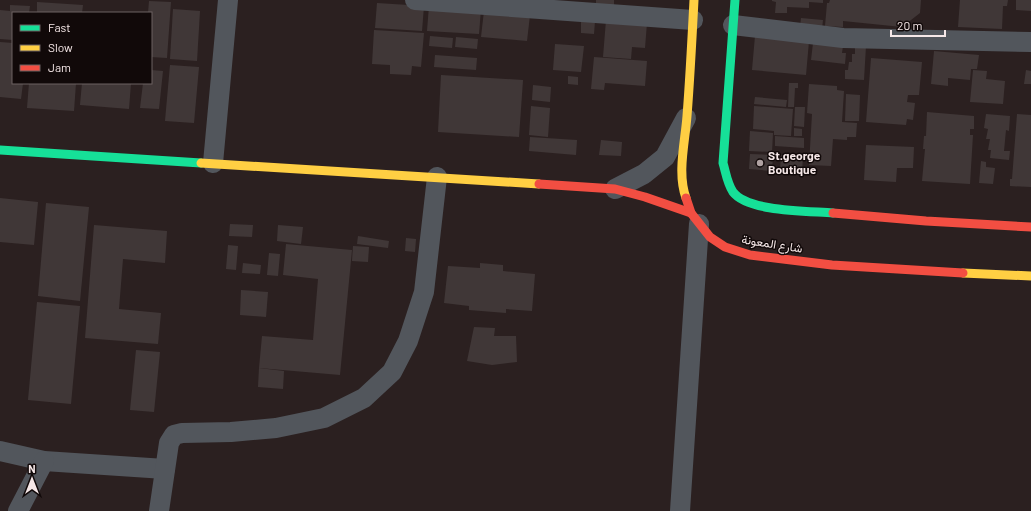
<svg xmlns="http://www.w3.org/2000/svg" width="1031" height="511" viewBox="0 0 1031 511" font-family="Barlow,Vazirmatn,sans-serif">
<rect width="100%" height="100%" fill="#2b2020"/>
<g fill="#403737">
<polygon points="596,0 614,0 614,7 596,6"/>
<polygon points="772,0 823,0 823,3 809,2 809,8 787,7 787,13 775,13 776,2 772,1"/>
<polygon points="830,0 921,0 920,13 902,27 843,21 843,27 825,26 827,3 829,3"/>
<polygon points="960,0 1008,0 1007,6 1003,6 1002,29 958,27"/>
<polygon points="1016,0 1031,0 1031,11 1016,10"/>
<polygon points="149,1 171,2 167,58 151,57 151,13 148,13"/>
<polygon points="37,2 83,5 82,13 37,13"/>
<polygon points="377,3 424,6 422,31 375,28"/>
<polygon points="10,5 30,6 29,13 13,13 13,40 0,39 0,10 10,11"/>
<polygon points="429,6 481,9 479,34 427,31"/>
<polygon points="173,9 200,11 197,61 170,59"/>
<polygon points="484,11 530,15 527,41 481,37"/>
<polygon points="801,18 823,20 822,29 800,27"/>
<polygon points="581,20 595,21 594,34 581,33"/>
<polygon points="606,20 647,23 645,48 632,47 631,59 603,57"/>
<polygon points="374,30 424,33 421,67 412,66 411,75 390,74 390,65 372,64"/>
<polygon points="430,36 453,38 452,48 429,46"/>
<polygon points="755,36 809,41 806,75 752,70"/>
<polygon points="456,37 478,39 477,49 455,47"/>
<polygon points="0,42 13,43 13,83 23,83 21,99 0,97"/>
<polygon points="813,43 843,46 842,53 846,53 845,64 811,60"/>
<polygon points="555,44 584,46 581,72 553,70"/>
<polygon points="855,45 866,46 864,80 845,79 845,70 848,70 849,62 852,62 852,54 855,54"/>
<polygon points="934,51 979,55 977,69 971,69 970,80 948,78 948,86 931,84"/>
<polygon points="435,55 477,58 476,70 434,67"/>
<polygon points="594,57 647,61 645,86 605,83 604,90 591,89"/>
<polygon points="871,58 922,62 919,95 908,95 907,102 915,103 913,120 907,119 906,125 866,122"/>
<polygon points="170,65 199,67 194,123 165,121"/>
<polygon points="151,70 163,71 159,109 140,108 143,83 151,83"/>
<polygon points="973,70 987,71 986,79 1005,81 1003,104 970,102"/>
<polygon points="1026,70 1031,71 1031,84 1024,84"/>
<polygon points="441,75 523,80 519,137 438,132"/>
<polygon points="568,76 578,77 578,85 568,84"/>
<polygon points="29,83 76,83 74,111 27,108"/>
<polygon points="82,83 131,83 129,109 80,105"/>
<polygon points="789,83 798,83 798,88 795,88 794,107 788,107"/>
<polygon points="809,84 837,86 837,90 844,91 842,122 857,123 856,137 847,137 847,140 833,139 831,166 809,165 812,114 807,113"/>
<polygon points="533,85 551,87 550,102 532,100"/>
<polygon points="846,94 860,95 859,121 845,121"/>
<polygon points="755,97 787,100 786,107 754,104"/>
<polygon points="531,106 550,108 548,137 529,135"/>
<polygon points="754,106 793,109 791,136 774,135 774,131 753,129"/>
<polygon points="795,107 805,107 804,127 794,126"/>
<polygon points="927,112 974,116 974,129 970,129 970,135 973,135 970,184 922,181 925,149 923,149 924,136 926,136"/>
<polygon points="986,114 1010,116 1009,131 1006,130 1004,151 1010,151 1009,160 990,158 991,150 988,150 990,139 986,139 988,129 984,128"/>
<polygon points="1017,114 1031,115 1031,187 1010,186 1010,179 1012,179"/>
<polygon points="794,128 802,129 802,136 794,136"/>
<polygon points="750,131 773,133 772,152 749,151"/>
<polygon points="775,136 804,138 804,148 775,146"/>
<polygon points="530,137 577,140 576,155 529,151"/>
<polygon points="601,140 622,142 621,156 599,155"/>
<polygon points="866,145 914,147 913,168 897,168 896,182 864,180"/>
<polygon points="750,154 773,155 772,171 749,169"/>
<polygon points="781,155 803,157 802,171 780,170"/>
<polygon points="981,161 986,162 986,167 995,168 993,184 979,183"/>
<polygon points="0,198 38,202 34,245 0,242"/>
<polygon points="46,203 89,207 80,301 38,296"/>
<polygon points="230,224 253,225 252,237 229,236"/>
<polygon points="94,225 167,231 165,263 123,259 119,309 161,313 158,344 85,338"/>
<polygon points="278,225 303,227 301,244 277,241"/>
<polygon points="358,236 389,241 388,248 357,244"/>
<polygon points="406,238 416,239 415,252 405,251"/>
<polygon points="286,244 352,250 340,375 259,368 262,336 313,340 318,279 283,275"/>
<polygon points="228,245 238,246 236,270 226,269"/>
<polygon points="353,246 369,247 368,262 352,261"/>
<polygon points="269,253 280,254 278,276 267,275"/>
<polygon points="243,263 261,265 260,274 242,273"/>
<polygon points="480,263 503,265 503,271 535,274 532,311 506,309 506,313 469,310 469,306 444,303 448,266 480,268"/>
<polygon points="241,290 268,292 266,317 240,315"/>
<polygon points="37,302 80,306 71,404 28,400"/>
<polygon points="474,327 495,328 494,336 516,336 517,362 492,365 467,361"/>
<polygon points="136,350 160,352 154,412 130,410"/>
<polygon points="259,368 284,371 283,389 258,387"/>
</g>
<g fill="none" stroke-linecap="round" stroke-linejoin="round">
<g stroke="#52565c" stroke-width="20">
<polyline points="415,0 693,20"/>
<polyline points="733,25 843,38 1031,42"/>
<polyline points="213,163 228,0"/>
<polyline points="615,189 644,174 665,157 686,118"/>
<polyline points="0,451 44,461 165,469"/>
<polyline points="18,511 44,461"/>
<polyline points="159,511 169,443 174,435 182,433 231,432 276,428 324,418 364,398 392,372 408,341 424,292 437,177"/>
<polyline points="680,511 699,224"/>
</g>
<g stroke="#16e098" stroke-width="9">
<path d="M735 0 723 163C726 173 727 183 733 192 748 212 809 211 833 213"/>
<polyline points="0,150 201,163"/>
</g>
<g stroke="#ffcf43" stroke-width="9">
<polyline points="201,163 539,184"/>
<path d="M686 198C677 173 685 143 687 116 690 78 692 39 694 0"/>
<polyline points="963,273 1031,276"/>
</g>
<g stroke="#f24e42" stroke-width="9">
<polyline points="539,184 615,189 645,197 691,213"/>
<polyline points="686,198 691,213 710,237 725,247 750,255 832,265 963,273"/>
<polyline points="833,213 926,221 1031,227"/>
</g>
</g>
<circle fill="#afa2a2" stroke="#110909" stroke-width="1.5" cx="760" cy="163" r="4"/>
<g text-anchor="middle" stroke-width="3" stroke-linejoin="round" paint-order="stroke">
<g font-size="12" font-weight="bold" fill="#f6e8e8" stroke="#110909" text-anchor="start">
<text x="768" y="160">St.george<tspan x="768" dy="14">Boutique</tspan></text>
</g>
<g font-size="12" fill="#f6e8e8" stroke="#110909">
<text transform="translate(772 244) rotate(9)" y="4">شارع المعونة</text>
</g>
</g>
<rect x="12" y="12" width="140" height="72" fill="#110909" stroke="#6d6262"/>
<rect x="20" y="25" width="20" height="6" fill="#16e098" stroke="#6d6262"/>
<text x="48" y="32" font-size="12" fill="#f6e8e8">Fast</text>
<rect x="20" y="45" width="20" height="6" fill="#ffcf43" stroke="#6d6262"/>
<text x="48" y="52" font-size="12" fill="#f6e8e8">Slow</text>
<rect x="20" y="65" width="20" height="6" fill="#f24e42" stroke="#6d6262"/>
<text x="48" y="72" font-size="12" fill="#f6e8e8">Jam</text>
<g transform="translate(32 479)" stroke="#110909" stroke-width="3" paint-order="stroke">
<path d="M0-3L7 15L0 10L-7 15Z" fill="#f6e8e8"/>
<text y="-6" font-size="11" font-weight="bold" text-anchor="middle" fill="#f6e8e8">N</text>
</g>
<path d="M891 30v6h54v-6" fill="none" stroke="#f6e8e8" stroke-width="2"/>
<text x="897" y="30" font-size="12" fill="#f6e8e8" stroke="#110909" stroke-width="3" paint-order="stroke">20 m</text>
</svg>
